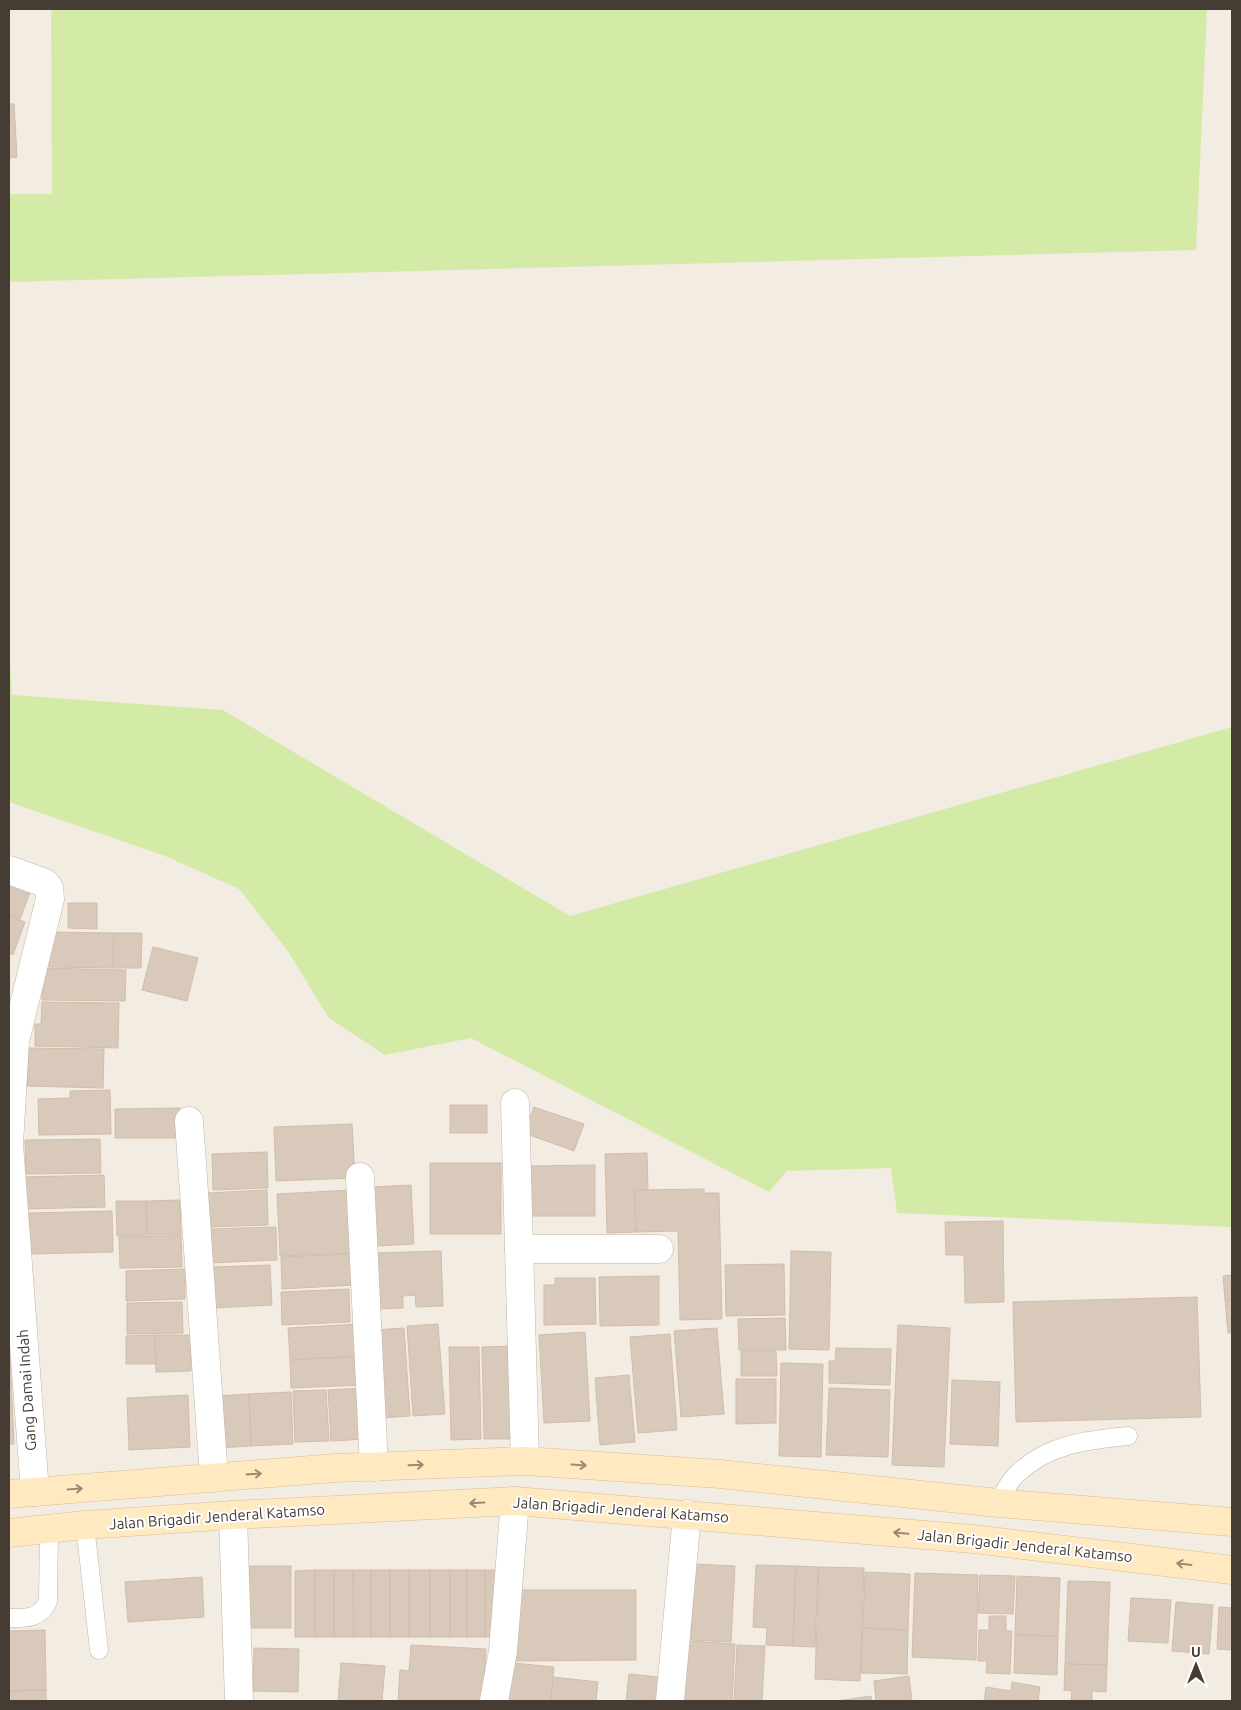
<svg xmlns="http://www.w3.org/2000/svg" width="1241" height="1710" viewBox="0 0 1241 1710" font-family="Ubuntu,sans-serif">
<rect width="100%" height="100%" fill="#f3ece3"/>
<g fill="#d4eba8">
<polygon points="51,9 1207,9 1196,250 9,282 9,194 52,194"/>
<polygon points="9,647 12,695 223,710 570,916 1232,727 1232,1227 897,1213 891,1168 787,1171 769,1192 471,1038 385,1055 329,1018 287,950 239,889 165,856 9,802"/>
</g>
<g fill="#d9c9ba" stroke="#d1beaa">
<polygon points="9,104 14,104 17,157 9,158"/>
<polygon points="9,873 34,882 20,919 9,915"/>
<polygon points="68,903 97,903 97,929 68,928"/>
<polygon points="9,916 25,922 13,955 9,953"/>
<polygon points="50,932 114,933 113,968 49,967"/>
<polygon points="114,933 142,933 141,968 113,968"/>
<polygon points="153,947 198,958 187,1001 142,990"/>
<polygon points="42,968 126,970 125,1001 42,1000"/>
<polygon points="42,1002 119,1003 118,1048 35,1046 35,1024 41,1024"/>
<polygon points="28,1048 104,1049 103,1088 27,1086"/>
<polygon points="110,1090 111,1134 39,1135 38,1099 70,1098 70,1091"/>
<rect x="450" y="1105" width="37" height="28"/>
<polygon points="534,1107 584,1124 574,1151 524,1133"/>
<polygon points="180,1108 180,1138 115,1138 115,1109"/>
<polygon points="352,1124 355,1178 276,1181 274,1127"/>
<polygon points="100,1139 101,1173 26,1174 25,1140"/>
<polygon points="267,1152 268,1188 213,1190 212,1154"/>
<polygon points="647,1153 648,1190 635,1190 636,1232 607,1233 605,1154"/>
<rect x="430" y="1163" width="71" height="71"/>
<polygon points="595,1165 595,1216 529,1216 529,1166"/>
<polygon points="104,1175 105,1207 24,1209 23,1177"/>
<polygon points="411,1185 414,1244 376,1246 373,1187"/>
<polygon points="704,1189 704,1193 719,1193 722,1319 680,1320 678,1231 636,1232 635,1190"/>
<polygon points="267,1190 268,1225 207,1227 206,1193"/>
<polygon points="351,1190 354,1253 280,1256 277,1194"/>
<polygon points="180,1200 181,1235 147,1235 146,1201"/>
<polygon points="116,1201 146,1201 147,1235 117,1236"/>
<polygon points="112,1211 113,1252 30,1254 29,1213"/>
<polygon points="1003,1221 1004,1302 965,1303 964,1255 946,1255 945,1222"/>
<polygon points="276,1227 277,1260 209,1263 208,1229"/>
<polygon points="181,1236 182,1267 120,1268 119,1237"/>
<polygon points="441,1251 443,1306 416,1307 415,1295 403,1296 403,1308 378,1309 376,1253"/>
<polygon points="791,1251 831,1252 829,1350 789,1349"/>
<polygon points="353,1254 355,1285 282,1289 281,1257"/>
<polygon points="784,1264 785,1315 726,1316 725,1265"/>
<polygon points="270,1265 272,1305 214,1308 213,1267"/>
<polygon points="185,1269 185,1299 126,1301 126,1271"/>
<polygon points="1232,1275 1232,1300 1225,1300 1223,1276"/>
<polygon points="659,1276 659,1325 600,1326 599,1277"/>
<polygon points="555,1278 595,1278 596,1324 544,1325 544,1285 555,1285"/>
<polygon points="349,1289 350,1322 282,1325 281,1292"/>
<polygon points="1197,1297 1201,1417 1016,1422 1013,1302"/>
<polygon points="1225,1300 1232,1300 1232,1333 1228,1333"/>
<polygon points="182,1302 183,1333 127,1334 127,1303"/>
<polygon points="785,1318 786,1350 739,1350 738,1319"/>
<polygon points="359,1324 360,1356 290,1360 288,1328"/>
<polygon points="438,1324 445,1414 413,1416 407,1326"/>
<polygon points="898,1325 950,1328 944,1467 892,1465"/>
<polygon points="404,1328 410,1416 380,1418 374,1330"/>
<polygon points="717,1328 724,1414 681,1417 674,1331"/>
<polygon points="585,1332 590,1421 544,1423 539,1335"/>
<polygon points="9,1333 14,1444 9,1444"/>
<polygon points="670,1334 677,1430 638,1433 630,1337"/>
<polygon points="155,1335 191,1335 191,1371 156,1372"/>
<polygon points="155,1335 156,1364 126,1364 126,1336"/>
<polygon points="512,1346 515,1439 484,1439 482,1347"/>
<polygon points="449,1347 479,1347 481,1439 451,1440"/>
<polygon points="836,1348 891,1349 890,1385 829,1383 829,1361 835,1361"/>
<polygon points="741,1351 776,1351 777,1376 741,1376"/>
<polygon points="360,1356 362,1385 291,1388 290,1360"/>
<polygon points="781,1363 823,1364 821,1457 779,1456"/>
<polygon points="629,1375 635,1442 600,1445 595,1378"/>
<polygon points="736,1379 776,1379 776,1423 736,1424"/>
<polygon points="952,1380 1000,1382 998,1446 950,1444"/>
<polygon points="364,1388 366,1439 331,1441 328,1390"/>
<polygon points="829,1388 890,1390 888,1457 826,1455"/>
<polygon points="326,1390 329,1441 295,1442 293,1391"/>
<polygon points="291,1392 293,1444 251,1446 249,1394"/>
<polygon points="249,1394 251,1446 219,1448 217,1396"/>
<polygon points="188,1395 190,1447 129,1450 127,1398"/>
<polygon points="695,1564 735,1566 731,1642 691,1640"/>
<polygon points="756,1565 796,1566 793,1646 766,1645 767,1628 753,1627"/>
<rect x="249" y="1566" width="42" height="62"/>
<polygon points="796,1566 818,1567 815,1647 793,1646"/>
<polygon points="819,1567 864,1568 860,1681 815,1679"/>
<rect x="315" y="1570" width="19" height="67"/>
<polygon points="315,1570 315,1637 295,1637 295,1571"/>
<polygon points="334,1570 353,1570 354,1637 334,1637"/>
<polygon points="353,1570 371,1570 371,1637 354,1637"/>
<rect x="371" y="1570" width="19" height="67"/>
<rect x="390" y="1570" width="19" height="67"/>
<rect x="409" y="1570" width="21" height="67"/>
<rect x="430" y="1570" width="20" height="67"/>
<rect x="450" y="1570" width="17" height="67"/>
<rect x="467" y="1570" width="18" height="67"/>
<polygon points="485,1570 502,1570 503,1637 485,1637"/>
<polygon points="865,1572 910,1574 908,1630 863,1628"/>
<polygon points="915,1573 978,1575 976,1660 912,1657"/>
<polygon points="980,1575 1015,1576 1013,1614 978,1613"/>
<polygon points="1017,1576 1060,1578 1058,1636 1015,1635"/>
<polygon points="202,1577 204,1617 128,1622 125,1582"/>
<polygon points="1068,1581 1110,1582 1107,1665 1065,1664"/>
<polygon points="516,1590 636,1590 636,1660 516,1661"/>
<polygon points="1131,1598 1171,1600 1168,1643 1128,1641"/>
<polygon points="1176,1602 1213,1605 1209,1654 1172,1651"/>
<polygon points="1219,1607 1232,1608 1232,1650 1217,1649"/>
<polygon points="989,1616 1006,1616 1006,1631 1012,1631 1010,1674 986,1673 987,1661 978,1661 979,1630 989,1630"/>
<polygon points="863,1628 908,1630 907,1674 861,1673"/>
<polygon points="45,1630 46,1690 9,1691 9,1631"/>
<polygon points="1015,1635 1058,1636 1057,1675 1014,1673"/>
<polygon points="687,1641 735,1644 732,1701 684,1701"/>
<polygon points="411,1645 486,1649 483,1701 398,1701 400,1670 409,1671"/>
<polygon points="737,1645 765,1646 762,1701 734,1701"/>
<polygon points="254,1648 299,1649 298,1692 253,1691"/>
<polygon points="503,1662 554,1667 551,1701 499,1701"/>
<polygon points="341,1663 385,1666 382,1701 338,1701"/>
<polygon points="1065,1664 1107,1665 1106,1692 1092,1691 1092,1701 1071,1701 1072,1691 1064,1690"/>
<polygon points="629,1674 659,1677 657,1701 626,1701"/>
<polygon points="909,1676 912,1701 876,1701 874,1681"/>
<polygon points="553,1677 598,1682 596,1701 551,1701"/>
<polygon points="1012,1682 1040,1687 1038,1701 984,1701 986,1687 1011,1691"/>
<polygon points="46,1690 46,1701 9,1701 9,1691"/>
<polygon points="871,1696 872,1701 837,1701"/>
</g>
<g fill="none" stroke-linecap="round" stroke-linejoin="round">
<g stroke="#c2b6a8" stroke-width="19">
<g id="service">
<path d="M998 1503C1003 1494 1009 1481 1017 1474 1048 1444 1087 1440 1128 1436"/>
<polyline points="85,1525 99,1650"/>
<path d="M9 1618C26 1618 40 1619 48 1601L49 1529"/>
</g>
</g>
<g stroke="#c2b6a8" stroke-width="29">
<g id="minor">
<polyline points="9,870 45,883 49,888 50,899 15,1041 9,1144 35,1492"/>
<polyline points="515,1103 525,1461"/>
<polyline points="189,1121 214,1478"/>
<polyline points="360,1177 374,1467"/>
<polyline points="519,1249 659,1249"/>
<polyline points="233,1515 239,1701"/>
<polyline points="494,1701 503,1651 515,1501"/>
<polyline points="670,1701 687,1514"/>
</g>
</g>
<g stroke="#dabf90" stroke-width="29">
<g id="secondary">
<polyline points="9,1494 335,1468 525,1461 720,1474 998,1503 1232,1522"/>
<polyline points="9,1533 85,1525 233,1515 515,1501 974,1539 1232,1570"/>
</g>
</g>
<use href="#service" stroke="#fff" stroke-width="18"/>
<use href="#minor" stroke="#fff" stroke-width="28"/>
<use href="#secondary" stroke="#ffe9c1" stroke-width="28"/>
</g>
<defs><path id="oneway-shaft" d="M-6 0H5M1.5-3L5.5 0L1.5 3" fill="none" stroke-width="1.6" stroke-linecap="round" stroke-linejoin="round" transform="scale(1.25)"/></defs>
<g stroke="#998a73">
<use href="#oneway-shaft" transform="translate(416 1465) rotate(-2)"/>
<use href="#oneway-shaft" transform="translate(579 1465) rotate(4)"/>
<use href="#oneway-shaft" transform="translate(254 1474) rotate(-4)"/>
<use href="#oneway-shaft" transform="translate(75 1489) rotate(-4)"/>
<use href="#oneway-shaft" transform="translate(477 1503) rotate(177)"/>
<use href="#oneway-shaft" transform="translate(901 1533) rotate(-175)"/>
<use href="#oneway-shaft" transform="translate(1184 1564) rotate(-173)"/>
</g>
<g text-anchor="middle" stroke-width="4" stroke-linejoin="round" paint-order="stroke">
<g font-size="15" fill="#453c33" stroke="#fff">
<text transform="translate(27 1390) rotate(-94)" y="5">Gang Damai Indah</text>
<text transform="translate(621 1510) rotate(4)" y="5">Jalan Brigadir Jenderal Katamso</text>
<text transform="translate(217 1517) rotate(-4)" y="5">Jalan Brigadir Jenderal Katamso</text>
<text transform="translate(1025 1546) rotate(6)" y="5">Jalan Brigadir Jenderal Katamso</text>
</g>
</g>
<rect width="1241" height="1710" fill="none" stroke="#453c33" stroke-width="20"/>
<g transform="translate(1196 1665)" stroke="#ffffff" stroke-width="4" paint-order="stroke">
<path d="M0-4L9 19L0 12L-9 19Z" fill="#453c33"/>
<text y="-8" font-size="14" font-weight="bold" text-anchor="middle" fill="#453c33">U</text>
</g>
</svg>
